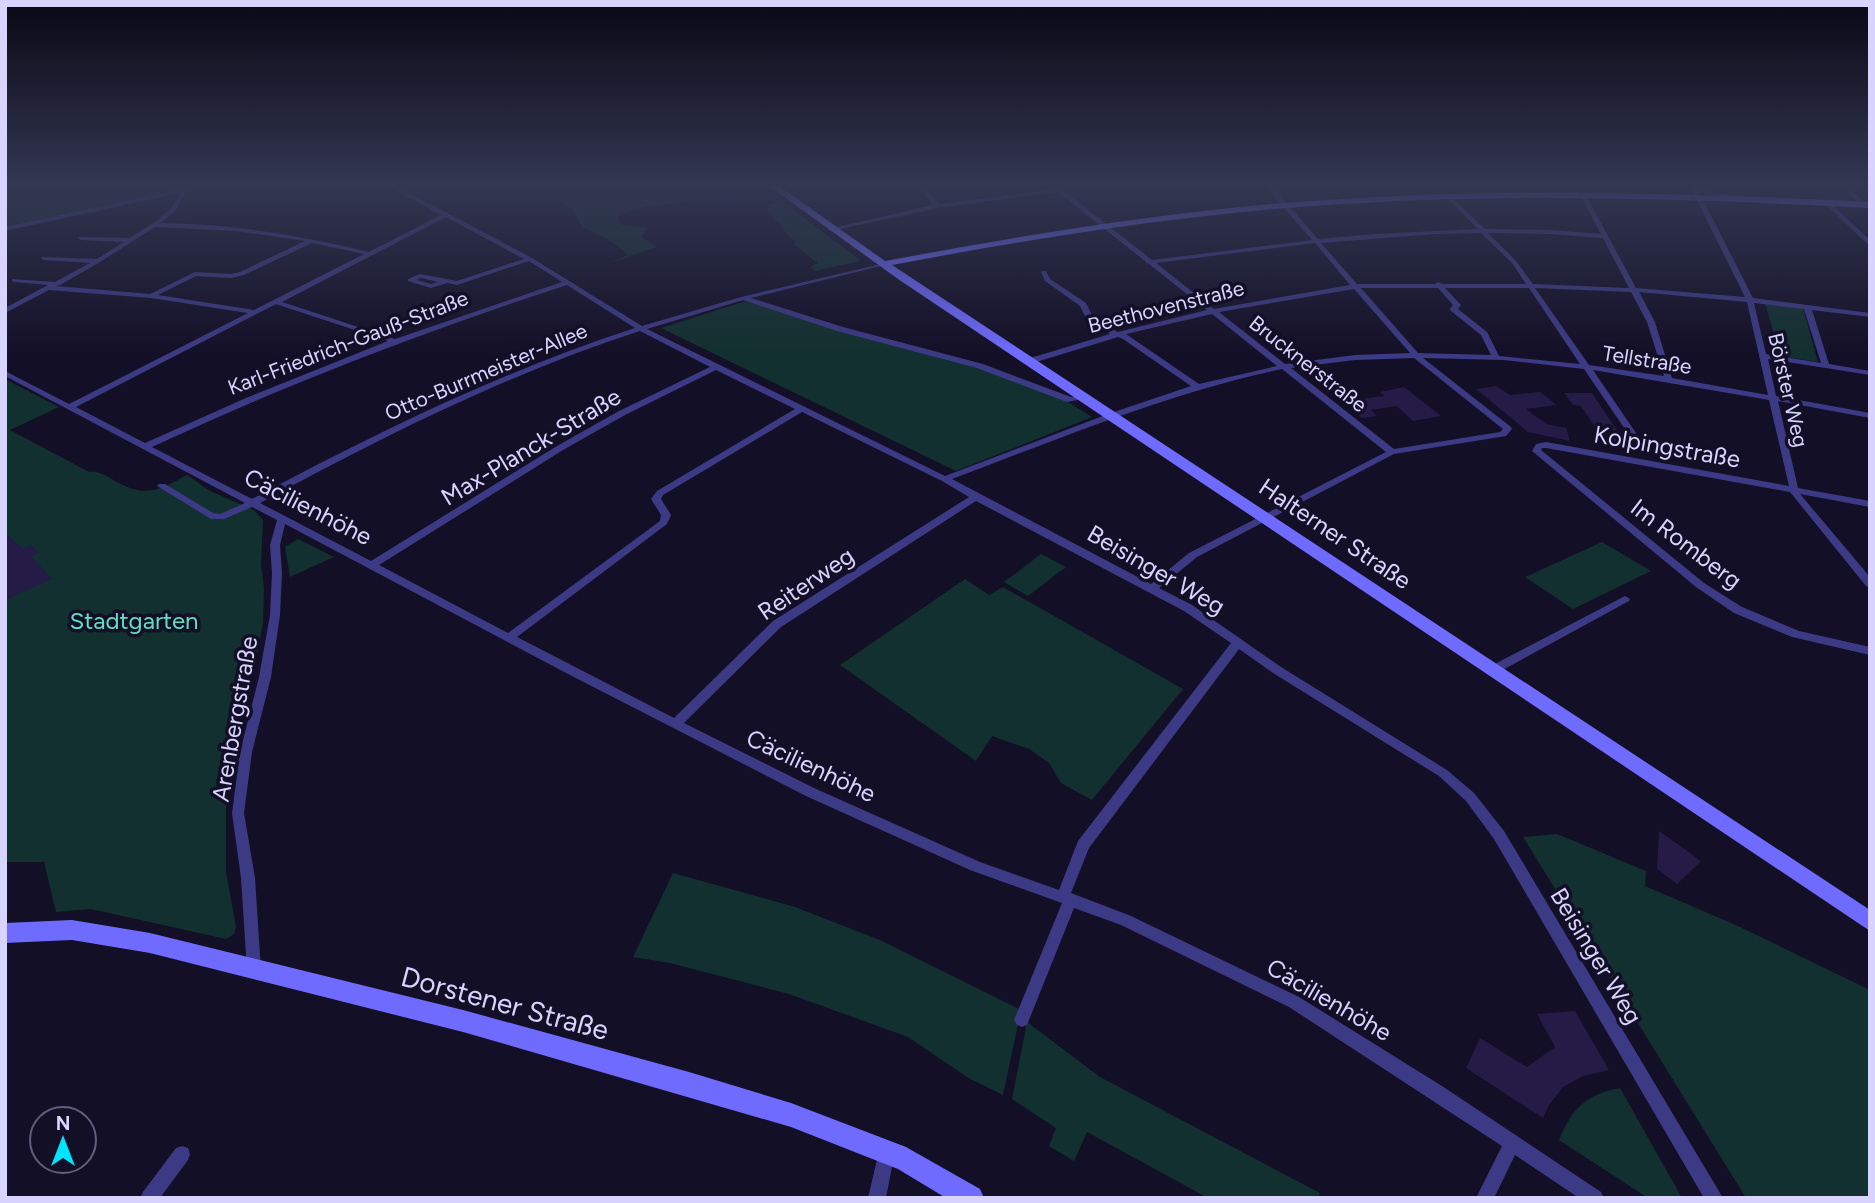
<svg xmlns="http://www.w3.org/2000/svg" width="1875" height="1203" viewBox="0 0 1875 1203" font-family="Figtree,sans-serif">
<rect width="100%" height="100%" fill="#130f26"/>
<g fill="#12302f">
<polygon points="5,186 193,186 5,228"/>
<polygon points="623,186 698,187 695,191 696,196 685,198 686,202 644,207 620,214 618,219 622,225 647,228 641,237 657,247 610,263 628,255 609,240 583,227 573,210 559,200 565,193"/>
<polygon points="1439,186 1604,186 1612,193 1445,193"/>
<polygon points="783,202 860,260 860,261 815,271 810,267 818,263 793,244 796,243 784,231 783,226 766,212 770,205"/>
<polygon points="746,301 974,366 1063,399 1092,417 956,471 661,328"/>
<polygon points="1765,303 1803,308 1818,362 1780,356"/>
<path d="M5 379 59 407 10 430 89 472C100 471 106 476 115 481 146 498 157 491 187 475L210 491 254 510 263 520 261 564 264 588 263 623 256 659 236 727 226 797V872L236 927 234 934 226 939 91 909 56 912 44 862H5Z"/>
<polygon points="298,539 334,557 290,577 285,547"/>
<polygon points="1602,542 1651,571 1573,609 1525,577"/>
<polygon points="1041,554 1066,567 1028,596 1004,582"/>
<polygon points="965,579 989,595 1003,587 1183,689 1092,800 1061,783 1049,763 1029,749 992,736 976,761 840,665"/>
<polygon points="1557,834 1646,871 1645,886 1738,926 1870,990 1870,1198 1746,1198 1523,837"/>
<polygon points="673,873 795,907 880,940 1021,1010 1003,1095 970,1079 908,1037 789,994 670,963 633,957"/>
<polygon points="1027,1022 1100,1077 1320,1193 1318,1198 1208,1198 1087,1132 1074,1161 1049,1146 1056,1128 1012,1099"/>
<path d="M1620 1088 1682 1198H1648L1559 1140C1572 1108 1587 1094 1620 1088Z"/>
</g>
<g fill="#241b47">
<polygon points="705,186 748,186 758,197 721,204"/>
<polygon points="1496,386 1510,395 1540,392 1557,405 1526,409 1546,424 1566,428 1570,441 1528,432 1476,389"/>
<polygon points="1404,387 1441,416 1413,421 1397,406 1371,410 1377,416 1362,418 1337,394 1352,392 1359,399 1384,396 1380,392"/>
<polygon points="1564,393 1592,393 1624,441 1616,441 1620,446 1607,445 1581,406 1573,405"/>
<polygon points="5,533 23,549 31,545 40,553 31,556 52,579 5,600"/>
<polygon points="1659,831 1701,861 1677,884 1657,869"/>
<polygon points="1575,1011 1609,1070 1583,1076 1563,1087 1549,1105 1543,1118 1466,1068 1480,1038 1527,1067 1555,1047 1537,1014"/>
</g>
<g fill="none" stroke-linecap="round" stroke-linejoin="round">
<g fill="#3d3a85" fill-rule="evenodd">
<path d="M178 186 186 188 206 186 186 191 176 210 160 223C232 224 300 235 369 252L441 215 388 186H396L532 258 642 326 741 297 885 263V265L751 298 843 327 983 364 1071 397 1083 395 1087 397 1083 399 1067 402 977 368 837 331 743 300 647 329 945 476 1108 414 1191 386 1123 339 1118 337 1033 363H1027V359L1110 334 1086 318 1080 306 1045 281 1041 272 1042 271H1046L1050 279 1086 303 1092 315 1112 329 1118 332 1207 310 1149 264 1146 263 1145 261 1058 192 937 208 831 231 828 229 933 205 917 186H923L939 204 1054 189 1051 186H1058L1152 260 1312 240 1265 186H1272L1318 239 1376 234 1478 229 1445 196 1448 194 1485 229 1550 230 1601 234 1580 195 1583 193 1586 195 1636 288 1745 297 1690 186H1696L1713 192 1749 196 1750 197 1747 199 1713 196 1699 192 1753 298 1870 313V317L1812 310 1829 364 1870 371V375L1768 359 1776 396 1870 413V418L1778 401 1798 488 1870 501V507L1800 494 1870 577V587L1866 586 1790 492 1546 448H1542L1541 450 1704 583 1742 607 1799 631 1870 647V655L1792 637 1734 613 1696 587 1532 451 1536 444 1546 442 1789 486 1769 400 1593 370 1638 436 1634 439 1631 438 1584 369 1503 360 1423 358 1511 427 1512 429 1506 436 1394 454 1197 557 1159 588 1192 605 1281 667 1447 770 1474 793 1504 831 1723 1198H1704L1494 839 1466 801 1439 776 1273 673 1239 649 1089 848 1071 893 1131 916 1299 997 1442 1086 1601 1192 1604 1198H1579L1515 1155 1494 1198H1476L1502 1146 1289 1007 1121 925 1074 908 1027 1025 1022 1027 1017 1025 1014 1020 1062 903 970 870 806 796 568 674 285 524 280 545 282 573 280 615 271 677 252 752 244 813 255 878 261 970 259 975 254 977 249 975 247 970 241 878 232 813 240 752 259 677 270 615 272 573 270 545 277 520 252 507 224 519H211L157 486 159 484H165L213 513 220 514 245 503 5 376V371L69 404 248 313 151 298 49 290 5 313V308L48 285 14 282 12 281V279L55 282 90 263 44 260 41 258 42 257 97 259 124 242 81 240 78 238 79 237 129 238 152 224 172 208 180 193 5 231V227L180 189ZM446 217 524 259 457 281 420 274 408 279V281L431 288 447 283 457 285 529 261 562 282 395 339 282 302ZM155 227 236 231 305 241 240 272 231 274 195 272 150 294 56 286 60 285 100 262ZM1481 233 1512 263 1526 284H1442L1438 282 1435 284H1357L1321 243 1435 234ZM1488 233 1550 234 1603 238 1629 288 1533 284 1516 261ZM312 243 364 254 254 310 158 295 196 276 231 278 244 275ZM1315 243 1350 285 1214 309 1156 263ZM421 278 438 282 431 284 417 280ZM567 285 635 328C502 371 376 433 252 499L152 447C287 384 425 331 567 285ZM1361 288H1438L1453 305 1450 309 1451 311 1481 335 1491 355 1418 353ZM1445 288H1529L1580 364 1499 356 1487 332 1458 309 1461 305ZM1535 288 1631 292 1647 322 1664 376 1589 365ZM1354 289 1410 353 1355 355 1285 364 1219 312ZM1639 292 1747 302 1768 395 1672 378 1655 322ZM1754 303 1804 309 1821 363 1766 354ZM276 304 388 341 246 398 145 443 76 407ZM1212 314 1277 366 1199 384 1126 334ZM640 331 710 367 619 411 557 446 371 561 260 503C382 437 507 374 640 331ZM1414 358 1503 429 1500 432 1394 449 1291 368 1355 360ZM1282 369 1386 452 1189 553 1151 584 952 479C1061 438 1168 393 1282 369ZM716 370 795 409 657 491 651 499 661 515 660 521 508 633 379 565 563 450 625 415ZM802 412 942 481 969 497 773 621 674 718 517 637 667 524 671 515 661 499 663 495ZM976 501 1184 611 1231 643 1078 841 1059 890 980 862 814 788 684 723 781 627Z"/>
<polygon points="1839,186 1846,186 1868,205 1863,206"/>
<polygon points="1824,201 1828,201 1870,240 1870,246 1824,203"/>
<polygon points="1625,596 1630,599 1629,601 1497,673 1489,673 1487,670 1489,667"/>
<polygon points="887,1143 893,1145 895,1151 886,1198 868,1198 879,1151 881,1145"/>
<polygon points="182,1146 188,1148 190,1154 188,1160 160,1198 140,1198 143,1192 176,1148"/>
</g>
<g fill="#6f6bff" fill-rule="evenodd">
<path d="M769 186H779L885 261C1036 233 1188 208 1341 199 1517 188 1694 193 1870 202V208C1694 199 1518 193 1342 204 1190 213 1041 237 892 265L1870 910V931L898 279Z"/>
<polygon points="72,920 150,933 463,1010 689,1072 791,1103 906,1147 980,1189 984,1198 946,1198 898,1169 791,1127 463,1032 150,953 72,940 5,943 5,923"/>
</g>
</g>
<linearGradient id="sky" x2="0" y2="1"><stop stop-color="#0a0815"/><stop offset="0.52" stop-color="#333752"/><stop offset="1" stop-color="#333752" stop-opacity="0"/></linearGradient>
<rect width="1875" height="355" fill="url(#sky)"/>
<g text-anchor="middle" stroke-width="7" stroke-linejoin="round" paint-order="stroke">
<g font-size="21" fill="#d9d4ff" stroke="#130f26">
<text transform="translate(1166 307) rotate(-14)" y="7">Beethovenstraße</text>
<text transform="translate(348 343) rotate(-21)" y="7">Karl-Friedrich-Gauß-Straße</text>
<text transform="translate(1647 360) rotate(9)" y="7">Tellstraße</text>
<text transform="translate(1308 364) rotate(38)" y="7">Brucknerstraße</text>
<text transform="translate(486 372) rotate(-23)" y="7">Otto-Burrmeister-Allee</text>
<text transform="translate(1788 390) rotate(77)" y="7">Börster Weg</text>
</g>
<g font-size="24" fill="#d9d4ff" stroke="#130f26">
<text transform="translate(531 447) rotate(-31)" y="8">Max-Planck-Straße</text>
<text transform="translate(1667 447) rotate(10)" y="8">Kolpingstraße</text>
<text transform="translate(308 507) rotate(27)" y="8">Cäcilienhöhe</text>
<text transform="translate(1335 534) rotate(34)" y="8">Halterner Straße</text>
<text transform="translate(1686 544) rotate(37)" y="8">Im Romberg</text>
<text transform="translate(1156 570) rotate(30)" y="8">Beisinger Weg</text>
<text transform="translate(806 584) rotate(-34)" y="8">Reiterweg</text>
<text transform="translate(235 719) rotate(-80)" y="8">Arenbergstraße</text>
<text transform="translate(811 766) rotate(25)" y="8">Cäcilienhöhe</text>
<text transform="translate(1596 956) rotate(59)" y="8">Beisinger Weg</text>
<text transform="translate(1329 1000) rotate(30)" y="8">Cäcilienhöhe</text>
</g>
<g font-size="24" fill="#5fe0c0" stroke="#130f26">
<text x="134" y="629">Stadtgarten</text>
</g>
<g font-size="28" fill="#d9d4ff" stroke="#130f26">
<text transform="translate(505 1003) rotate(15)" y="10">Dorstener Straße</text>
</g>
</g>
<rect width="1875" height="1203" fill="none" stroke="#d9d4ff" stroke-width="14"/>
<g transform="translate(63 1140)"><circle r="33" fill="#130f26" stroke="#625e7d" stroke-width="2"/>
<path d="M0-5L12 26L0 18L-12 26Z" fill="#00e5ff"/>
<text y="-10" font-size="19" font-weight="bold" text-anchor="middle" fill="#d9d4ff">N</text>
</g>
</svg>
